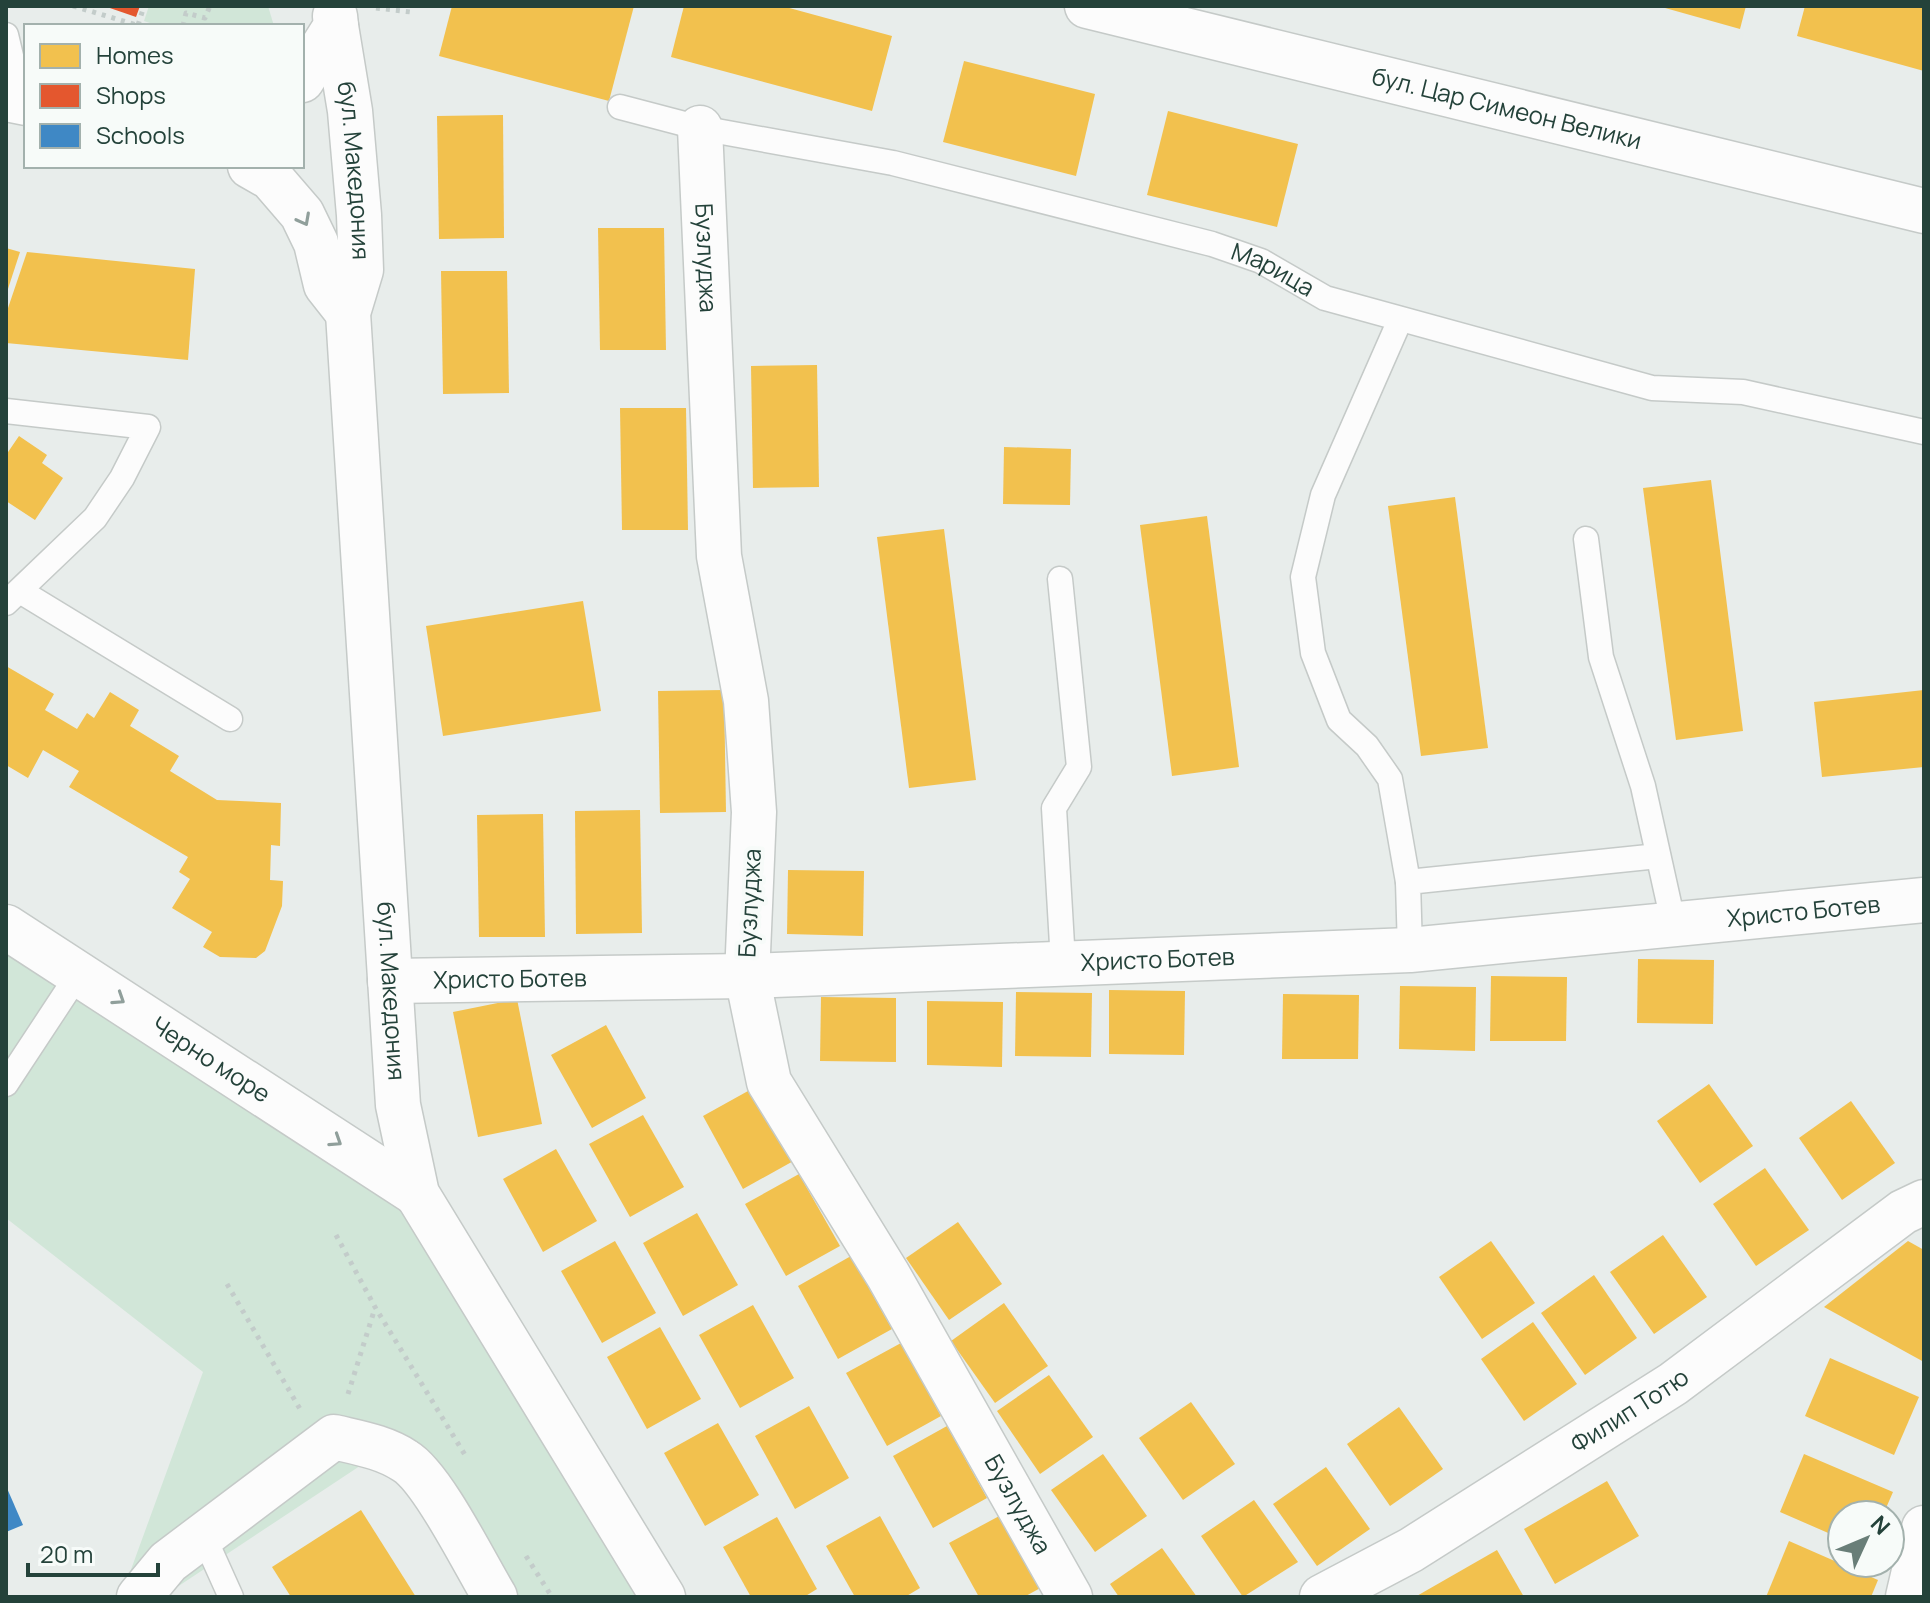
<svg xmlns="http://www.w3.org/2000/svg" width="1930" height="1603" viewBox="0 0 1930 1603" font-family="Manrope,sans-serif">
<rect width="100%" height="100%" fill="#e8edeb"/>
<g fill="#d1e6d8">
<polygon points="149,6 268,6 274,26 159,26 144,21"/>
<polygon points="6,927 417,1194 663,1597 495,1597 384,1450 162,1597 121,1597 203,1372 6,1218"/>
</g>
<g fill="#f2c14e">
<polygon points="452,6 634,6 609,101 439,56"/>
<polygon points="684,6 782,6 892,36 872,111 671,57"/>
<polygon points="1658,6 1746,6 1740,29"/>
<polygon points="1805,6 1924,6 1924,71 1797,36"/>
<polygon points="964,61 1095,94 1076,176 943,142"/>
<polygon points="1168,111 1298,144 1277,227 1147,195"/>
<polygon points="503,115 504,238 439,239 437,116"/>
<polygon points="598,228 664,228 666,350 600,350"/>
<polygon points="6,248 20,252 7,292 6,292"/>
<polygon points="27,252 195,269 188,360 6,343 6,314"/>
<polygon points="441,271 507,271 509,393 443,394"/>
<polygon points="817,365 819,487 753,488 751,366"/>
<polygon points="620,408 686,408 688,530 622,530"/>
<polygon points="19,436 47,455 42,463 63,478 35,520 6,501 6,455"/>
<polygon points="1004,447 1071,449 1070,505 1003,504"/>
<polygon points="1711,480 1743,731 1676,740 1643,488"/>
<polygon points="1455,497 1488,748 1421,756 1388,506"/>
<polygon points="1207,516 1239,767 1172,776 1140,525"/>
<polygon points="944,529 976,780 909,788 877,537"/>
<polygon points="583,601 601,711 443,736 426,626"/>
<polygon points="6,666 54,694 45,710 77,729 87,713 94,718 110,692 139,710 130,726 179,756 170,771 217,800 281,803 280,846 271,845 270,880 283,881 282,906 265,951 256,958 220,957 203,947 212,932 172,908 190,879 179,872 188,857 69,787 79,771 43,750 28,778 6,765"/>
<polygon points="724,690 726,812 660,813 658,691"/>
<polygon points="1924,690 1924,767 1822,777 1814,702"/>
<polygon points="640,810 642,933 576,934 575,811"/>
<polygon points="543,814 545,937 479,937 477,815"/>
<polygon points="788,870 864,871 863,936 787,934"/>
<polygon points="1638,959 1714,960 1713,1024 1637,1023"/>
<polygon points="1491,976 1567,977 1566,1041 1490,1041"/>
<polygon points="1400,986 1476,987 1475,1051 1399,1049"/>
<polygon points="1109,990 1185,991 1184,1055 1109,1054"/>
<polygon points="1016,992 1092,993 1091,1057 1015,1056"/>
<polygon points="1283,994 1359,995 1358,1059 1282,1059"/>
<polygon points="821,997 896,998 896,1062 820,1061"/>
<polygon points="517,999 542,1124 478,1137 453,1012"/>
<polygon points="927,1001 1003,1002 1002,1067 927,1065"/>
<polygon points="606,1025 646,1098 592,1128 551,1055"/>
<polygon points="1709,1084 1753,1146 1700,1183 1657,1121"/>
<polygon points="757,1086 797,1159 743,1189 703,1116"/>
<polygon points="1851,1101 1895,1163 1842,1200 1799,1138"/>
<polygon points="643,1115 684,1187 630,1217 589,1144"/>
<polygon points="556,1149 597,1221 543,1252 503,1179"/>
<polygon points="1765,1168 1809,1230 1756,1266 1713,1204"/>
<polygon points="799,1174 840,1246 786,1276 745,1204"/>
<polygon points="697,1213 738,1285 683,1316 643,1243"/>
<polygon points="958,1222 1002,1284 949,1320 906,1258"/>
<polygon points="1663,1235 1707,1297 1654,1334 1610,1272"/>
<polygon points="615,1241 656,1313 602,1343 561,1271"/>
<polygon points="1491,1241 1535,1303 1482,1339 1439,1277"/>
<polygon points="1908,1241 1924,1250 1924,1362 1824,1307"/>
<polygon points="851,1256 892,1329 838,1359 798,1286"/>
<polygon points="1594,1275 1637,1338 1585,1375 1541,1313"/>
<polygon points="1004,1303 1048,1366 995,1403 951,1341"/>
<polygon points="753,1305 794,1378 740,1408 699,1335"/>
<polygon points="1533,1322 1577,1384 1524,1421 1481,1359"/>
<polygon points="660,1327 701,1399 647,1429 607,1357"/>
<polygon points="901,1343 941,1416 887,1446 846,1373"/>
<polygon points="1830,1358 1919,1397 1894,1455 1805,1416"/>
<polygon points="1049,1375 1093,1437 1040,1474 997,1411"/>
<polygon points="1191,1402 1235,1464 1183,1500 1139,1438"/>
<polygon points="809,1406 849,1478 795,1509 755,1436"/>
<polygon points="1399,1407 1443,1469 1390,1506 1347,1444"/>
<polygon points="718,1423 759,1495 705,1526 664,1453"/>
<polygon points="947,1426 987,1498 933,1528 893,1456"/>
<polygon points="1103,1454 1147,1516 1095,1552 1051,1490"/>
<polygon points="1804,1454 1893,1492 1883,1515 1842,1515 1842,1539 1780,1512"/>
<polygon points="1326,1467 1370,1529 1317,1566 1273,1504"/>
<polygon points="1607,1481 1639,1536 1555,1584 1524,1529"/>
<polygon points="1254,1500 1298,1562 1243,1597 1201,1536"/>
<polygon points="361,1510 416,1597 291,1597 272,1567"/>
<polygon points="1003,1514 1044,1586 1024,1597 979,1597 949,1543"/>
<polygon points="880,1516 920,1588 905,1597 855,1597 826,1546"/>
<polygon points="777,1517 817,1589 804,1597 751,1597 723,1547"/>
<polygon points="1789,1541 1878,1580 1871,1597 1766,1597"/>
<polygon points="1162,1548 1197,1597 1119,1597 1110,1584"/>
<polygon points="1497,1550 1524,1597 1415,1597"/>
</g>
<polygon fill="#e4572e" points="104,6 140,6 136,17"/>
<polygon fill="#3f88c5" points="6,1486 23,1525 6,1532"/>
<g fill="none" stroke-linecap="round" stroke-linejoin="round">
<g stroke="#c5cac8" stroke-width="27">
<g id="service">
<polyline points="6,35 22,102"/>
<path id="s1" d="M620 107 700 128 893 163 1212 244 1261 261 1325 298 1652 388 1743 392 1924 432"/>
<polyline points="1400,320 1323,495 1303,577 1313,653 1339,720 1367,746 1390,779 1408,882"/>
<polyline points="6,411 148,427 122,478 95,518 6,603"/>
<polyline points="1586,539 1601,657 1643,786 1674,926"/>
<polyline points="1060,579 1079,767 1054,808 1063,962"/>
<polyline points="20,591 230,719"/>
<polyline points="1410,950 1408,882 1658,856"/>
<polyline points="6,1084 79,973"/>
<polyline points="204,1537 231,1597"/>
</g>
</g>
<g stroke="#c5cac8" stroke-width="47">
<g id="minor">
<path id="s2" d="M700 128 719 556 746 701 754 812 747 976 769 1082 888 1275 1070 1597"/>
<path id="s3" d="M6 927 417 1194"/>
<path id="s4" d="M390 981 747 976 1410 950 1924 900"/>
<path d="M139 1597 168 1562 334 1437C359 1443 384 1447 405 1461 433 1478 476 1566 495 1597"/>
<path id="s5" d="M1322 1597 1411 1550 1673 1384 1903 1212 1924 1202"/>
<polyline points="1908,1597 1924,1528"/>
</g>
</g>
<g stroke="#c5cac8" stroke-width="47">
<g id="tertiary">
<path id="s6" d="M1087 6 1924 211"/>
<path id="s7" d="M336 26 350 111 359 215 361 270 348 313 398 1105 417 1194 663 1597"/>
<polyline points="302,80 336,26 335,16"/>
<polyline points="6,99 26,103"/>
<polyline points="250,166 271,178 302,214 316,243 326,285 348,313"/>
</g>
</g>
<g stroke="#c3ccca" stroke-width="5" stroke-dasharray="4 6" stroke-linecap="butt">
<polyline points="73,6 140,26"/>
<polyline points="376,8 411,12"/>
<polyline points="138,25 144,6"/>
<polyline points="183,26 186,13 205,18 210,6"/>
<polyline points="336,1235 375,1307 465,1455"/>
<polyline points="227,1284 300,1409"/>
<polyline points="348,1394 375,1308"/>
<polyline points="526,1556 552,1597"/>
</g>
<use href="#service" stroke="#fcfcfc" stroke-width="24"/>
<use href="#minor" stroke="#fcfcfc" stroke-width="44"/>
<use href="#tertiary" stroke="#fcfcfc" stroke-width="44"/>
</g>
<defs><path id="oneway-chevron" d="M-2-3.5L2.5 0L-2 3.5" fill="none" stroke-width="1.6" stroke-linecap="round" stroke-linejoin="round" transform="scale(2)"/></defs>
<g stroke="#909f9b">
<use href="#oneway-chevron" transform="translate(304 220) rotate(62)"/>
<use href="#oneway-chevron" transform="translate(119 999) rotate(33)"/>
<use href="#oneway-chevron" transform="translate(336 1141) rotate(33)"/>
</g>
<g text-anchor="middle" stroke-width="8" stroke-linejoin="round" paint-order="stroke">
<g font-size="24" fill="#24423a" stroke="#f7fbf9">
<text dy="8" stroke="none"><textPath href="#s6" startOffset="432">бул. Цар Симеон Велики</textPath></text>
<text dy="8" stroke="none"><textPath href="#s7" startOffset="146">бул. Македония</textPath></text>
<text dy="8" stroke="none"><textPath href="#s2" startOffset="130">Бузлуджа</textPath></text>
<text dy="8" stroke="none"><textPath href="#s1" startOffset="674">Марица</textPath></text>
<text transform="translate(750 903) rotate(-87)" y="8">Бузлуджа</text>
<text dy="8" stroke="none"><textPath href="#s4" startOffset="1416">Христо Ботев</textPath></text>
<text dy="8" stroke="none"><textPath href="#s4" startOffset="768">Христо Ботев</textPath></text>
<text dy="8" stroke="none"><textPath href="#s4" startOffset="120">Христо Ботев</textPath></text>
<text dy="8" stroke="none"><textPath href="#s7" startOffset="970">бул. Македония</textPath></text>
<text dy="8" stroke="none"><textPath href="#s3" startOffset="244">Черно море</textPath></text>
<text dy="8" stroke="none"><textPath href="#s5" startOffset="360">Филип Тотю</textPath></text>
<text dy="8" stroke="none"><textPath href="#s2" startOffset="1450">Бузлуджа</textPath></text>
</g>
</g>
<rect width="1930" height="1603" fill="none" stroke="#24423a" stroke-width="16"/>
<rect x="24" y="24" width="280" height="144" fill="#f7fbf9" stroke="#a3b1ad" stroke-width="2"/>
<rect x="40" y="44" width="40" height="24" fill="#f2c14e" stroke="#a3b1ad" stroke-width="2"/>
<text x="96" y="64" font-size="24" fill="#24423a">Homes</text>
<rect x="40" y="84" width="40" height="24" fill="#e4572e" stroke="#a3b1ad" stroke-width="2"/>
<text x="96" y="104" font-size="24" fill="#24423a">Shops</text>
<rect x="40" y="124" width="40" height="24" fill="#3f88c5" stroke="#a3b1ad" stroke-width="2"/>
<text x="96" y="144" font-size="24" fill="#24423a">Schools</text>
<g transform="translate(1866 1539) rotate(46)"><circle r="38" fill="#f7fbf9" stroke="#a3b1ad" stroke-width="2"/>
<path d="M0-6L14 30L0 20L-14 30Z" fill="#697e78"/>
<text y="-12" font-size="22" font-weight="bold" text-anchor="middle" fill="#24423a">N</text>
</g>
<path d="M28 1563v12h130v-12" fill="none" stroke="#24423a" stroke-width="4"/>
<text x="40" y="1563" font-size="24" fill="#24423a" stroke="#f7fbf9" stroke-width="6" paint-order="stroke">20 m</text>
</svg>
